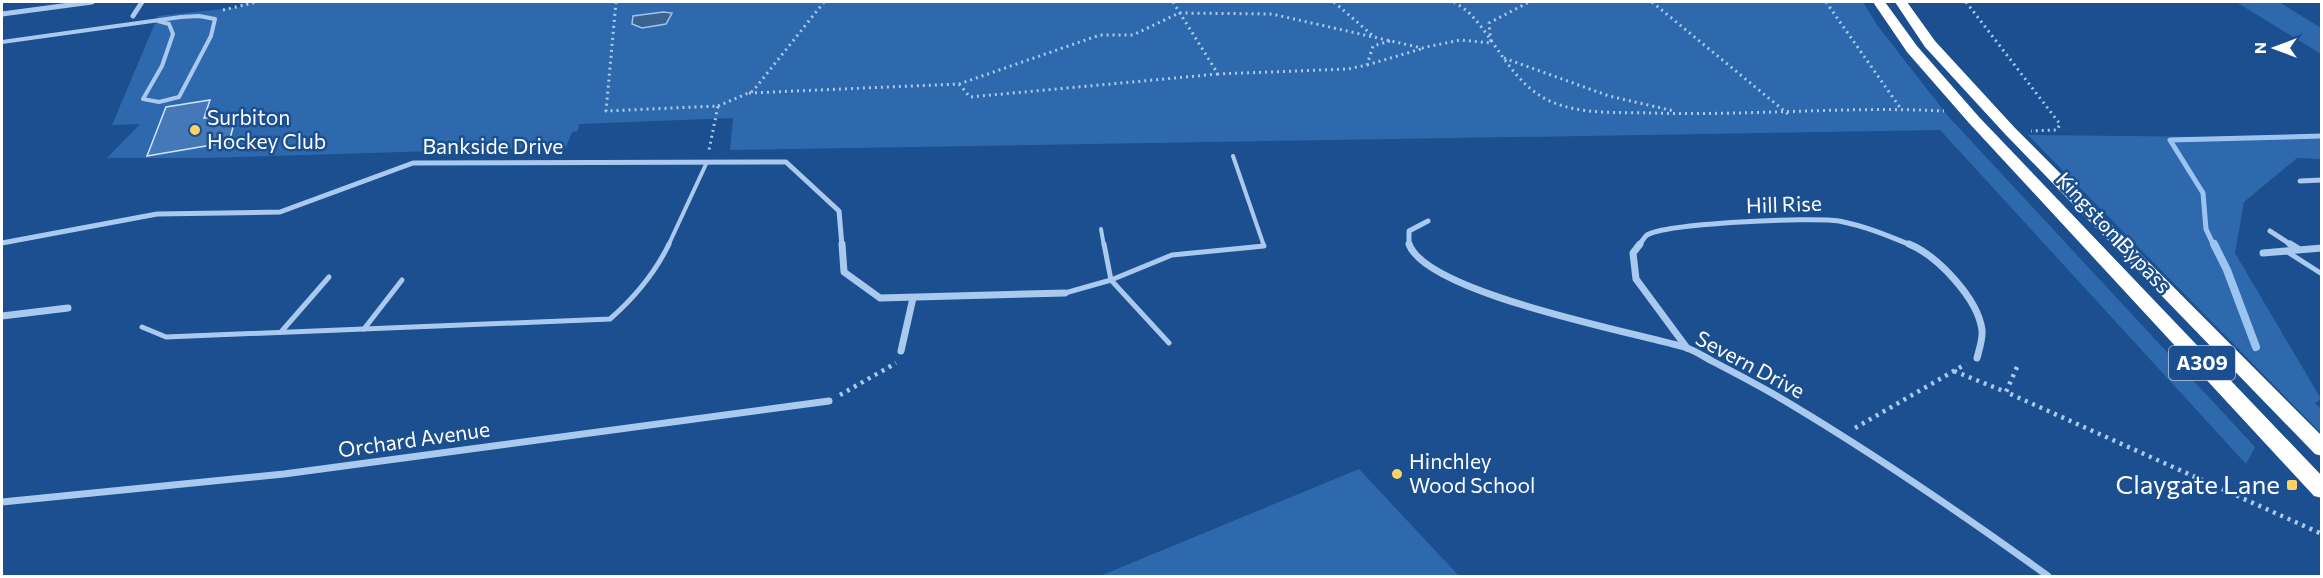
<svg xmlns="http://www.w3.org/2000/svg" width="2323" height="578" viewBox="0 0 2323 578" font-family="Commissioner,sans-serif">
<rect width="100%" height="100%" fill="#1b4f8f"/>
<g fill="#2e69ad">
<polygon points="240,2 1863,2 1877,25 1948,116 2255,447 2246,464 1940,130 730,150 733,118 579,124 578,131 572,132 566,147 204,158 107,158 140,124 112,125 158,16 241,7"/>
<polygon points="2236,2 2279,2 2321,28 2321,54"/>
<polygon points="2028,135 2321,138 2321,159 2297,158 2244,202 2235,253 2321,399 2315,403 2321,409 2321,433"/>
<polygon points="1359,469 1459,576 1100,576"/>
</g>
<polygon fill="#3c6290" stroke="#9cc4f0" stroke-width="1.5" points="663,12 672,13 666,24 642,28 632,24 633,16"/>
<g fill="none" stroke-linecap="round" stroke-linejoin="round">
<polyline stroke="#9cc4f0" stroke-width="5" points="2214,246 2206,229 2203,193 2170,140 2322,136"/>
<polyline stroke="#9cc4f0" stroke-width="8" points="2214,244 2227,270 2256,347"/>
</g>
<polygon fill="#4478b7" stroke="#cfe3fa" stroke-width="1.5" points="210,100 204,118 237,113 229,142 147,156 166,107"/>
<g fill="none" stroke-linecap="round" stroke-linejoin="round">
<g stroke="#a9c9ee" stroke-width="3" stroke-dasharray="2 4" stroke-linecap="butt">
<polyline points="616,2 606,111 718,106 709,150"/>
<polyline points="1173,2 1218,74 1348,69 1367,65 1373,46 1390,41"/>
<polyline points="1334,2 1372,35"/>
<path d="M1454 2C1460 6 1467 10 1472 16 1498 44 1514 86 1552 102 1583 115 1619 112 1651 113 1749 116 1847 106 1944 111"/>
<polyline points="1652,2 1788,114"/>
<polyline points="1826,2 1901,109"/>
<polyline points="1966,2 2060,124 2057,130 2031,131"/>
<polyline points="223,10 257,2"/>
<polyline points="1504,58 1609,96 1674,111"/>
<polyline points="1367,65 1421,49"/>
<polyline points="959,84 970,97 1218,74"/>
<polyline points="749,93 959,84 1100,35 1133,35 1179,13 1272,14 1422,48 1460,40 1491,43 1489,23 1529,2"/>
<polyline points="718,106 753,91 824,2"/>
</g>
<g stroke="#a9c9ee" stroke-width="4.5" stroke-dasharray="3 5" stroke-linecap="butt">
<polyline points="2017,367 2006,392 2322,534"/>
<polyline points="1954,371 2006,392"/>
<polyline points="840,395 896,363"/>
<polyline points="1855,428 1966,364"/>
</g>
<g stroke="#a9c9ee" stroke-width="4">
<polyline points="2,42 181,17 199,16 215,19 211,36 179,97 159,102 143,99 162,66 173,34 169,24 158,21"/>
<polyline points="1233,156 1264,246"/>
<polyline points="1101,229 1104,246"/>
<polyline points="668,246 707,162"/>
</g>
<g stroke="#a9c9ee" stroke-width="5">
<polyline points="1104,244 1111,280 1169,343"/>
<polyline points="2286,251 2322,274"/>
<polyline points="1065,293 1111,280 1172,255 1264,246 1263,244"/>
<path d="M142 327 166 337 610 319C634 298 655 273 669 244"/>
<polyline points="364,329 402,280"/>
<polyline points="281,332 329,277"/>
</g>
<g stroke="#a9c9ee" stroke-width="5">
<polyline points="2,14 92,2"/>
<polyline points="133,16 142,2"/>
<polyline points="2300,181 2322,180"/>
<polyline points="2270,231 2293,246"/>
<polyline points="2,243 157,214 280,212 413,163 786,162 839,211 842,246"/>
<polyline points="1409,246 1409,231 1428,221"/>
<path d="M1639 246C1641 243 1644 237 1647 235 1667 223 1813 217 1839 221 1865 226 1889 236 1913 246"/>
</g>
<g stroke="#a9c9ee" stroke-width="7">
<polyline points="842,244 844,272 880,298 1065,293"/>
<path d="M1409 244C1426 293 1632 332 1684 347 1694 350 1703 356 1712 361 1739 375 1766 389 1792 405 1880 458 1965 516 2048 576"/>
<polyline points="1640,244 1633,253 1636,279 1687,348"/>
<path d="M1909 244C1938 256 1978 299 1982 330 1983 339 1979 350 1977 358"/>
<polyline points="2290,244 2298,249"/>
<polyline points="2263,253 2322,248"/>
<polyline points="2,316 68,308"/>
<polyline points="901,351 913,298"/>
<polyline points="2,502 284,474 829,401"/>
</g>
<g fill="#fff" fill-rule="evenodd">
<polygon points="1873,2 1885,2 1917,46 1979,117 2322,476 2322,498 2314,496 1969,123 1907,52"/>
<polygon points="1895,2 1907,2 1935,41 2015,128 2322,436 2322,456 2315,454 2005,134 1925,47"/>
</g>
</g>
<g fill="#ffd166" stroke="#1b4f8f" stroke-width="2">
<circle cx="195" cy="130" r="6"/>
<circle cx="1397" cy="474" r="6"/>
<rect x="2286" y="479" width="12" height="12" rx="3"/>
</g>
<g text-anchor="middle" stroke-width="5" stroke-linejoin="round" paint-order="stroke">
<rect fill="#1b4f8f" stroke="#bbcadd" stroke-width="1.5" x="2169" y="346" width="66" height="34" rx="4.5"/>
<g font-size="20" font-weight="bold" fill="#fff">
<text x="2202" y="370">A309</text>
</g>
<g font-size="21" fill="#fff" stroke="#1b4f8f" text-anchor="start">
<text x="207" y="125">Surbiton<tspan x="207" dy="24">Hockey Club</tspan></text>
<text x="1409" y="469">Hinchley<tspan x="1409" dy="24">Wood School</tspan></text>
</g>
<g font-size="21" fill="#fff" stroke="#1b4f8f">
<text x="493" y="154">Bankside Drive</text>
<text transform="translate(1784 205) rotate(-2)" y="7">Hill Rise</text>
<text transform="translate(2113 233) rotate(47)" y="7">Kingston Bypass</text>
<text transform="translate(1750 365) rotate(28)" y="7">Severn Drive</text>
<text transform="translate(414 440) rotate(-8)" y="7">Orchard Avenue</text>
</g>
<g font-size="26" fill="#fff" stroke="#1b4f8f" text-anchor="end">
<text x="2280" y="494">Claygate Lane</text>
</g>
</g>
<rect width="2323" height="578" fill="none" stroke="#ffffff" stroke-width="6"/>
<g transform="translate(2275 48) rotate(270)" stroke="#1b4f8f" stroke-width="4.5" paint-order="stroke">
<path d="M0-4.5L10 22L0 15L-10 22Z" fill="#ffffff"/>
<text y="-9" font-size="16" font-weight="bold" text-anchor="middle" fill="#ffffff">N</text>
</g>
</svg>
